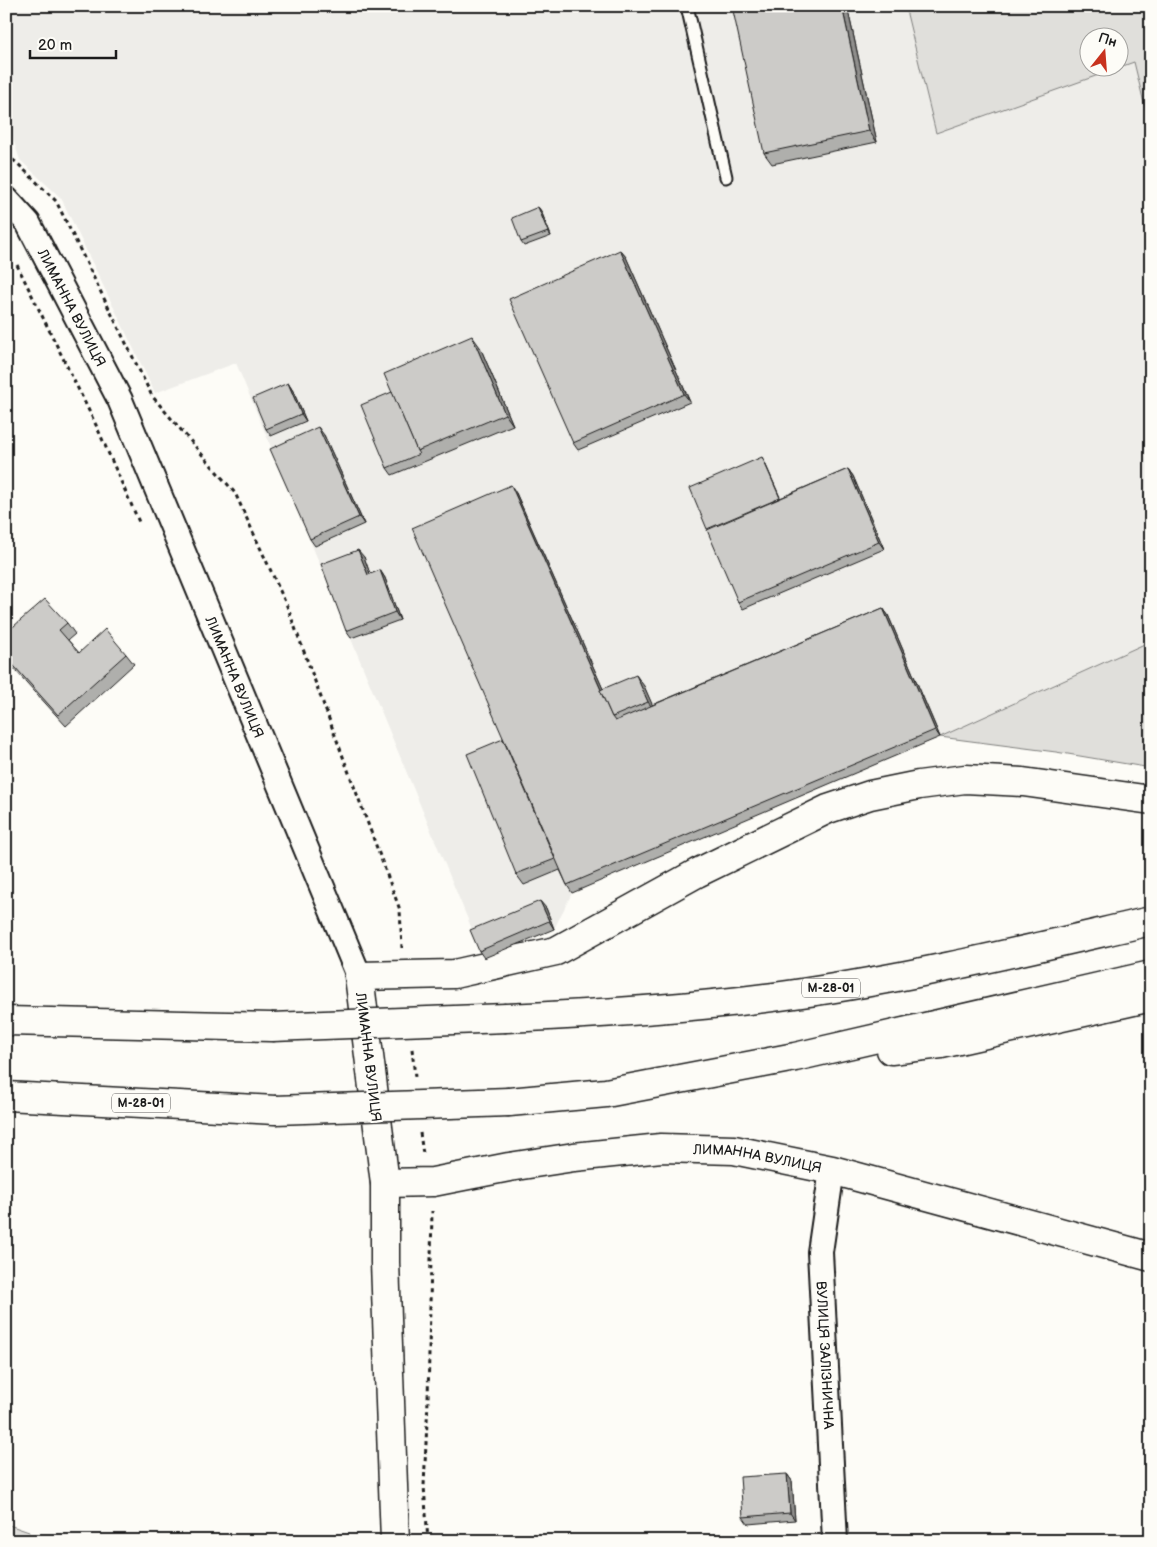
<svg xmlns="http://www.w3.org/2000/svg" width="1157" height="1547" viewBox="0 0 1157 1547" font-family="'Balsamiq Sans',sans-serif">
<rect width="100%" height="100%" fill="#fdfcf7"/>
<filter id="ink" filterUnits="userSpaceOnUse"><feTurbulence type="fractalNoise" baseFrequency=".02" numOctaves="2"/><feDisplacementMap in="SourceGraphic" scale="10" xChannelSelector="R" yChannelSelector="G"/><feConvolveMatrix kernelMatrix="1 2 1 2 8 2 1 2 1" color-interpolation-filters="sRGB"/></filter>
<g filter="url(#ink)">
<polygon fill="#eeede9" points="6,6 905,6 936,133 1134,62 1151,132 1151,641 940,737 572,893 554,929 484,958 236,363 155,393 61,198 20,160 6,118"/>
<g fill="#e0dfdb" stroke="#7e7e7c">
<polygon points="905,6 1151,6 1151,132 1134,62 1120,67 1120,38 1090,38 1090,68 1118,68 936,133"/>
<polygon points="1151,641 1151,768 1056,752 940,737"/>
<polygon points="6,1524 29,1532 29,1541 6,1541"/>
</g>
<g fill="none" stroke-linecap="round" stroke-linejoin="round">
<g stroke="#1c1c1c" stroke-width="15">
<polyline id="lane" points="687,6 726,177"/>
</g>
<g stroke="#1c1c1c" stroke-width="28">
<g id="street">
<path id="s1" d="M6 199 28 223 120 400 359 976"/>
<path id="s2" d="M832 1170 820 1252 835 1541"/>
</g>
</g>
<g stroke="#1c1c1c" stroke-width="31">
<g id="secondary">
<path id="s3" d="M385 1183 433 1182 509 1167 574 1157 661 1148 734 1150 832 1170 1151 1257"/>
<polyline points="395,1541 385,1262 385,1183 359,976 454,974 556,951 697,873 828,809 870,795 919,785 965,779 1023,782 1151,800"/>
</g>
</g>
<g stroke="#1c1c1c" stroke-width="31">
<g id="highway">
<path d="M506 1018C603 1014 699 1008 795 994 915 977 1033 948 1151 921"/>
<polyline points="6,1021 272,1027"/>
<polyline points="891,1050 941,1044 1151,997"/>
<polyline points="6,1096 275,1110"/>
<polyline points="509,1102 606,1093 795,1057 1151,975"/>
</g>
</g>
<g stroke="#1c1c1c" stroke-width="3" stroke-dasharray="4 4" stroke-linecap="butt">
<polyline points="6,155 17,163 56,201 152,396 235,493 287,606 400,910 402,948"/>
<polyline points="17,265 96,425 139,522"/>
<polyline points="412,1049 415,1077"/>
<polyline points="420,1133 423,1154"/>
<polyline points="428,1541 424,1486 428,1400 432,1211"/>
</g>
<use href="#lane" stroke="#fdfcf7" stroke-width="11"/>
<use href="#street" stroke="#fdfcf7" stroke-width="24"/>
<use href="#secondary" stroke="#fdfcf7" stroke-width="28"/>
<use href="#highway" stroke="#fdfcf7" stroke-width="28"/>
<g stroke="#1c1c1c" stroke-width="31" stroke-linecap="butt">
<g id="highway-bridge">
<polyline points="272,1027 506,1018"/>
<polyline points="275,1110 509,1102"/>
</g>
</g>
<use href="#highway-bridge" stroke="#fdfcf7" stroke-width="28"/>
</g>
<g fill="#afafac" stroke="#1c1c1c">
<polygon points="847,6 877,142 772,164 764,153"/>
<polygon points="538,207 541,211 551,236 524,246 521,242"/>
<polygon points="620,250 626,257 690,402 578,450 573,443"/>
<polygon points="480,347 513,425 392,475 387,468 392,392"/>
<polygon points="288,383 293,391 306,421 271,436 266,429"/>
<polygon points="324,435 364,524 315,546 310,539"/>
<polygon points="764,461 780,498 848,469 853,476 884,549 743,609 738,602"/>
<polygon points="516,493 603,689 644,686 652,705 883,608 888,615 940,737 572,893 567,885 560,870 524,885 516,874 503,739"/>
<polygon points="364,557 370,574 380,570 385,578 400,620 351,638 346,631"/>
<polygon points="67,623 75,634 68,640 79,653 126,654 134,664 66,726 6,660 6,633"/>
<polygon points="546,908 554,929 484,958 479,951"/>
<polygon points="787,1474 792,1481 795,1520 748,1524 743,1517"/>
</g>
<g fill="#8f8e8c" stroke="#1c1c1c">
<polygon points="842,6 847,6 877,142 869,131"/>
<polygon points="538,207 541,211 551,236 548,232"/>
<polygon points="620,250 626,257 690,402 684,394"/>
<polygon points="472,336 480,347 513,425 505,414"/>
<polygon points="288,383 293,391 306,421 301,414"/>
<polygon points="318,427 324,435 364,524 359,517"/>
<polygon points="762,457 764,461 784,506 781,502"/>
<polygon points="848,469 853,476 884,549 879,542"/>
<polygon points="511,485 516,493 615,716 613,717"/>
<polygon points="358,550 364,557 373,582 368,575"/>
<polygon points="380,570 385,578 400,620 395,612"/>
<polygon points="883,608 888,615 940,737 935,730"/>
<polygon points="636,675 644,686 656,713 648,702"/>
<polygon points="540,901 546,908 554,929 549,921"/>
<polygon points="787,1474 792,1481 795,1520 790,1513"/>
</g>
<g fill="#cccbc8" stroke="#1c1c1c">
<polygon points="732,6 842,6 869,131 764,153"/>
<polygon points="538,207 548,232 521,242 512,218"/>
<polygon points="620,250 684,394 573,443 509,299"/>
<polygon points="472,336 505,414 417,451 384,374"/>
<polygon points="288,383 301,414 266,429 253,398"/>
<polygon points="392,392 417,451 419,454 387,468 361,405"/>
<polygon points="318,427 359,517 310,539 270,449"/>
<polygon points="762,457 780,498 707,529 690,488"/>
<polygon points="848,469 879,542 738,602 707,530"/>
<polygon points="511,485 601,690 600,690 612,717 615,721 883,608 935,730 567,885 412,528"/>
<polygon points="358,550 368,575 380,570 395,612 346,631 321,564"/>
<polygon points="45,599 67,623 59,630 79,653 105,629 126,654 58,715 6,657 6,633"/>
<polygon points="636,675 648,702 612,717 600,690"/>
<polygon points="503,739 555,859 516,874 467,754"/>
<polygon points="540,901 549,921 479,951 470,930"/>
<polygon points="787,1474 790,1513 743,1517 740,1477"/>
</g>
</g>
<g text-anchor="middle" stroke-width="4.5" stroke-linejoin="round" paint-order="stroke">
<g fill="#fdfcf7" stroke="#605f5e" stroke-width="1">
<rect x="802" y="978.5" width="58" height="19" rx="4"/>
<rect x="112" y="1093.5" width="58" height="19" rx="4"/>
</g>
<g font-size="12" font-weight="bold" fill="#1c1c1c">
<text x="831" y="992">М-28-01</text>
<text x="141" y="1107">М-28-01</text>
</g>
<g font-size="14" fill="#1c1c1c" stroke="#fdfcf7">
<text dy="5" stroke="none"><textPath href="#s1" startOffset="128">ЛИМАННА ВУЛИЦЯ</textPath></text>
<text dy="5" stroke="none"><textPath href="#s1" startOffset="532">ЛИМАННА ВУЛИЦЯ</textPath></text>
<text transform="translate(369 1057) rotate(83)" y="5">ЛИМАННА ВУЛИЦЯ</text>
<text dy="5" stroke="none"><textPath href="#s3" startOffset="376">ЛИМАННА ВУЛИЦЯ</textPath></text>
<text dy="5" stroke="none"><textPath href="#s2" startOffset="186">ВУЛИЦЯ ЗАЛІЗНИЧНА</textPath></text>
</g>
</g>
<rect width="1157" height="1547" fill="none" stroke="#fdfcf7" stroke-width="25"/>
<rect x="12" y="12" width="1132" height="1522" fill="none" stroke="#1c1c1c" stroke-width="2" filter="url(#ink)"/>
<g transform="translate(1104 52) rotate(17)"><circle r="24" fill="#fdfcf7" stroke="#a3a29f"/>
<path d="M0-4L9 19L0 12L-9 19Z" fill="#c8321e"/>
<text y="-8" font-size="14" font-weight="bold" text-anchor="middle" fill="#1c1c1c">Пн</text>
</g>
<path d="M30 50v8h86v-8" fill="none" stroke="#1c1c1c" stroke-width="2.5"/>
<text x="38" y="50" font-size="15" fill="#1c1c1c" stroke="#fdfcf7" stroke-width="4" paint-order="stroke">20 m</text>
</svg>
